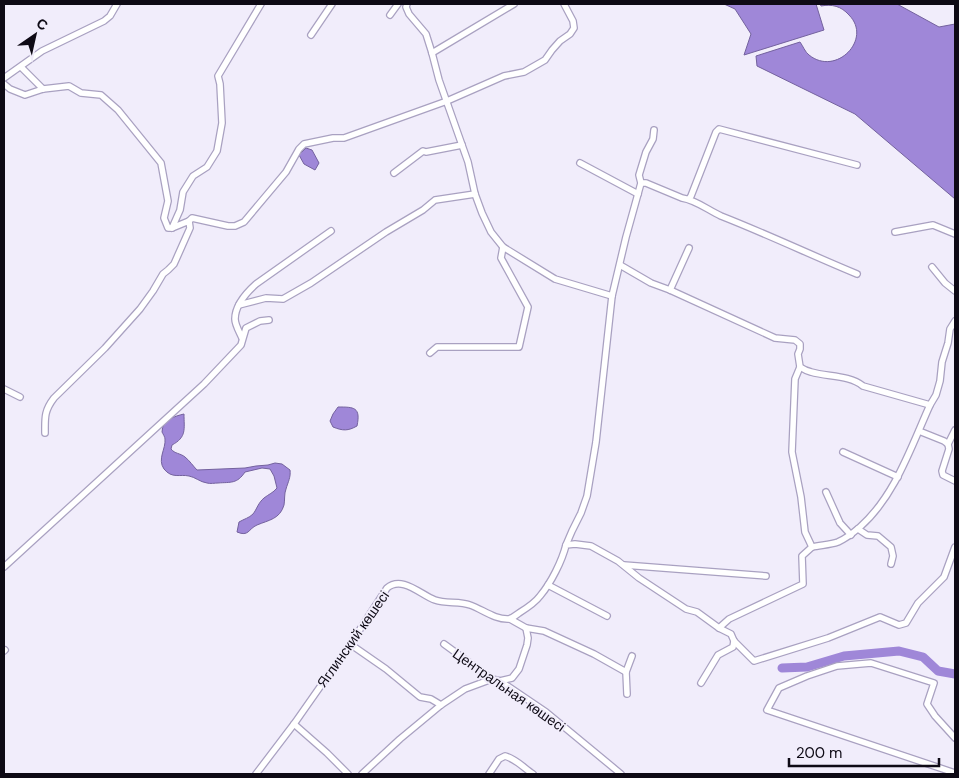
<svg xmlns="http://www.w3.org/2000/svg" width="959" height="778" viewBox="0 0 959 778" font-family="'DM Sans',sans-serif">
<rect width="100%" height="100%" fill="#f1edfb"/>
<g fill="#9f87d8" stroke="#74629e">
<polygon points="724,4 816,4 824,30 744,55 751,34 735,9"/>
<path d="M820 4H897L939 27 955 24V199L855 114 757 66 756 56 800 42C803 46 805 52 809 55 836 77 873 39 849 15 841 6 832 4 821 6Z"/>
<polygon points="306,148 312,150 319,163 315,170 304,164 299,155"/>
<path d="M338 407C354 407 361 407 357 426 348 431 343 431 333 427L330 421 333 414Z"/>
<path d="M184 414C184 429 187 437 172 445L171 449C175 454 180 453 185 457 190 461 193 466 197 470L245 468 256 466 268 465 275 463 282 464 290 470C291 477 288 482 286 489 284 494 285 500 284 505 280 519 269 520 257 525 248 529 249 537 237 532L239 522C244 519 249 518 253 514 257 509 258 503 264 498 269 494 273 493 277 488L274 476 270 469 262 468 245 472C237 484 231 482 218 483 215 483 210 484 207 483 200 482 195 477 189 476 180 474 172 479 164 469 157 459 166 449 165 439 165 437 163 434 162 432 162 420 175 416 184 414Z"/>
</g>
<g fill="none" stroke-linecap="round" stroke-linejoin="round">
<polyline stroke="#9f87d8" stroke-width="9" points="782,668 807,667 844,656 899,651 923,657 938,671 955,674"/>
<g stroke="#a9a1c1" stroke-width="8">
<g id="street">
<polyline points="407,4 406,7 409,14 426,34 432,53 439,80 468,162 475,194 482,213 491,232 503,247 555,279 612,296"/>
<polyline points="390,15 398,4"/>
<polyline points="311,35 332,4"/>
<polyline points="432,53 514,4"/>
<polyline points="21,67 43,89"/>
<polyline points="4,78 42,51 104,21 110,16 117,4"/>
<polyline points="4,84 10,89 25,95 43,89 69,86 81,93 101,95 118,110 161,163 168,201 164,218 168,228 172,228"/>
<polyline points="580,163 638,194"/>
<polyline points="394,173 423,151 426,152 462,145"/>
<path d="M641 183H646L682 198C696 200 708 210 721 216 767 234 811 255 857 274"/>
<polyline points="689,199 691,196 716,132 719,129 857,165"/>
<polyline points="189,221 192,218 228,226 235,226 244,222 286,172 299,149 304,144 333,138 344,138 447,101 504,76 524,72 545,60 552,50 560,41 570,34 574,28 573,21 564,4"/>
<polyline points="895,232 933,225 955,234"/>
<path d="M620 265 651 283 670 290 775 338 795 340 800 344V349L798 354 800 367C803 369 807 371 811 372 828 377 849 375 863 386L930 405"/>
<polyline points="932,267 945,283 955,291"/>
<polyline points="670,290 689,248"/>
<polyline points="239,305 266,298 283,299 311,283 386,232 423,210 435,200 475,194"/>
<path d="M242 338C240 333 235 325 235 319 235 305 246 293 256 284L331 231"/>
<polyline points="430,353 437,347 519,347 528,307 501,258 503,247"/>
<polyline points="4,389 20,397"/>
<polyline points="955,430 948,444 949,449 942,471 943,475 955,481"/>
<polyline points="919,431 944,441 948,444"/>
<path d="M45 433C45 418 44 411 54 398L105 348 140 309 153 291 163 274 168 270 174 264 190 228 189 221 172 228 180 210 183 192 193 176 207 167 217 151 222 123 220 84 218 76 261 4"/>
<polyline points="843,452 898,477"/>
<polyline points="826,492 840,523 851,535"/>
<polyline points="858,529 867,535 878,536 891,547 893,556 891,564"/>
<polyline points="566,545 572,531 581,513 587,496 596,442 612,296 626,237 641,183 639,175 646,152 653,139 654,130"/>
<path d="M812 547C820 545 830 545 838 542 847 538 853 533 860 527 895 496 911 447 930 405L936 395 940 381 942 362 948 343 950 329 955 321"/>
<polyline points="624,565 766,576"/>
<polyline points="4,567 204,384 241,345 246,328 260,321 269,320"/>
<polyline points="548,585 607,616"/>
<polyline points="510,619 526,628 544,631 594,654 626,672 632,656"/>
<polyline points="719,628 729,619 803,584 802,556 812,547 805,532 801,497 792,452 795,379 800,367"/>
<polyline points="350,644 386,669 420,697 431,699 441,705"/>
<polyline points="444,644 492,679 500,681 546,712 621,774"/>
<polyline points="4,651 5,650"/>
<polyline points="626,672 627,694"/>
<polyline points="500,681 512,678 519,669 527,645 528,638 526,628"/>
<polyline points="701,683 718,655 733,647 734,641"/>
<polyline points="294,724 327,753 348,774"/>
<polyline points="955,738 935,716 927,704 934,683 871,663 837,666 807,676 779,688 767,710 955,773"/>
<path d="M256 774 294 724 355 637 387 588C402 575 421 595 435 600 446 604 459 601 470 605 482 609 495 620 509 619 513 618 516 615 519 613 527 608 535 603 540 596 551 583 562 561 566 545L575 544 591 546 618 561 639 578 686 609 697 612 719 628 731 634 734 641 754 661 828 638 880 617 899 625 906 623 918 603 944 577 955 547"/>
<polyline points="362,774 400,739 441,705 465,689 492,679"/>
<path d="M489 774 499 759 505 756C516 759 524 768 533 774"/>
</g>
</g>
<use href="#street" stroke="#fff" stroke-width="5.5"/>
</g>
<g text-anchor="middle" stroke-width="4" stroke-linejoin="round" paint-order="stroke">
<g font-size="14" fill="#0e0a15" stroke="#f1edfb">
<text transform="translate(353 639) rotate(-55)" y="5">Яглинский көшесі</text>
<text transform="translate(509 690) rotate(35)" y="5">Центральная көшесі</text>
</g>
</g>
<rect width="959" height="778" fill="none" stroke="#0e0a15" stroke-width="10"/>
<g transform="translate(35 35) rotate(34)" stroke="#f1edfb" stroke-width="4" paint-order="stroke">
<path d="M0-4L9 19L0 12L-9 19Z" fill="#0e0a15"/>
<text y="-8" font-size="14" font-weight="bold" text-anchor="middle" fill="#0e0a15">С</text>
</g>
<path d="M789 758v8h150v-8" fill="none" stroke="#0e0a15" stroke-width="2.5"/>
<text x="796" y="758" font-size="15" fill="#0e0a15" stroke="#f1edfb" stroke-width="4" paint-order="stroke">200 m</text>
</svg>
